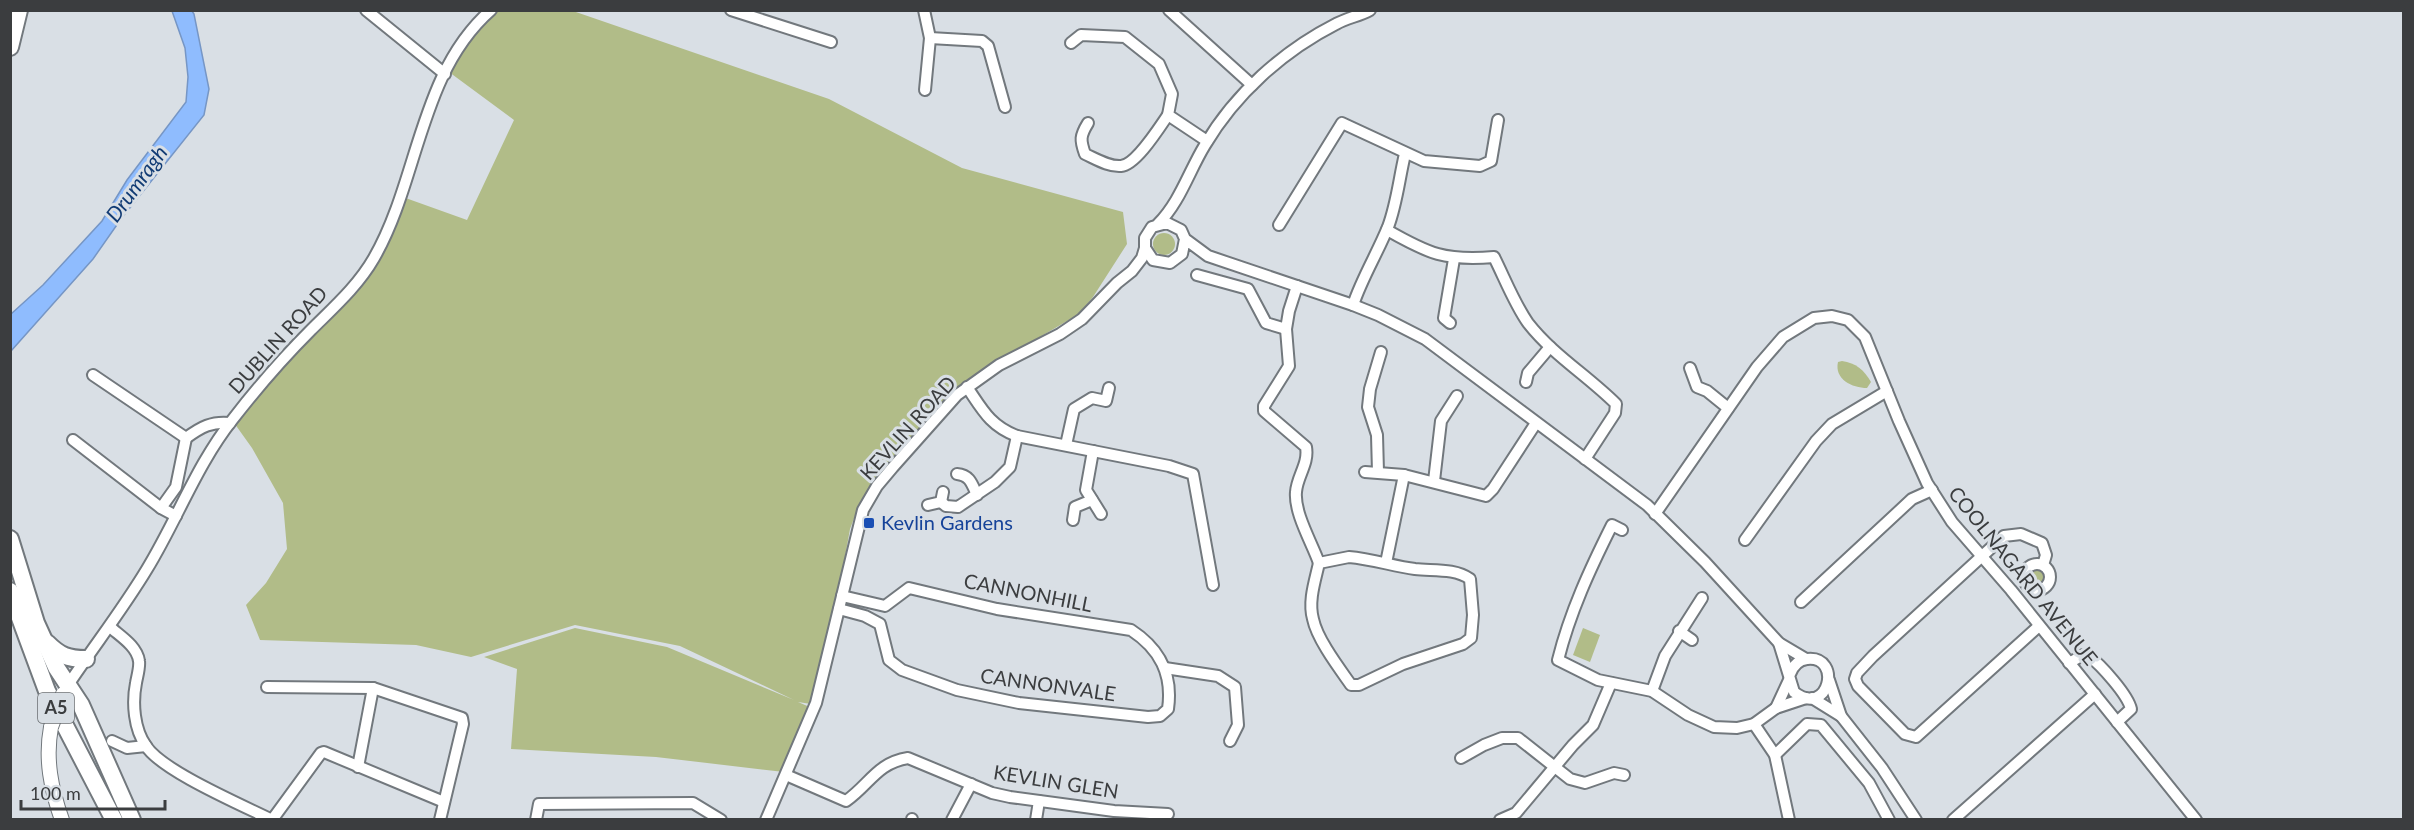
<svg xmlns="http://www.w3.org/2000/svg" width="2414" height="830" viewBox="0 0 2414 830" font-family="Lato,sans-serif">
<rect width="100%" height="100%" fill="#d9dfe5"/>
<g fill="#b1bc88">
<polygon points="491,11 573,11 829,99 962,168 1123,212 1127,244 1093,297 1079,314 980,372 957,388 942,402 859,505 850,529 838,596 811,704 798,702 812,708 784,772 656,757 511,749 517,669 484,657 575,628 667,647 794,700 680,646 575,625 471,657 416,645 260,640 246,605 266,583 287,549 283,503 252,448 232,420 355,284 400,196 467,220 514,120 449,72 455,52"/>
<circle cx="1164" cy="244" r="11"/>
<path d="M1842 361C1856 363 1864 370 1871 382L1867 388C1852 388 1834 379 1838 362Z"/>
<circle cx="2037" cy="576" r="8"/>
<polygon points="1583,628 1600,635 1590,662 1573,655"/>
</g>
<polygon fill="#8fbcfe" stroke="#7696c5" stroke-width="1.5" points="172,11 192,11 194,14 209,89 204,115 121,219 93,259 11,351 11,314 43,285 102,221 127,180 186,102 188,77 185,48"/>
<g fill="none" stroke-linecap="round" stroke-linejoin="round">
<g stroke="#72787d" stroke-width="14">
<g id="minor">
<polyline points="366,10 445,74"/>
<polyline points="731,10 831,42"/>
<polyline points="924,10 930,38 925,90"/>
<polyline points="1169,10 1252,85"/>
<polyline points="930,38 982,41 988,46 1005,107"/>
<polyline points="1071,43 1081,35 1125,37 1159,64 1172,94 1168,115 1207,141"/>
<path d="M1088 123C1080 136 1080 140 1085 154 1096 159 1109 167 1121 166 1136 165 1159 128 1168 115"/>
<path d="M1158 224C1180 202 1189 171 1205 145 1235 94 1283 51 1336 24 1347 18 1359 16 1370 10"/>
<polyline points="1279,225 1342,123 1424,161 1480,166 1491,161 1498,120"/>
<path d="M1387 230C1429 254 1445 261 1494 257 1505 279 1514 303 1528 323 1553 355 1588 376 1616 404L1615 413 1585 459"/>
<polyline points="1185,239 1182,254 1170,263 1153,260 1145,248 1145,238 1152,227 1167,223 1181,230 1185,239 1208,256 1353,305 1378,315 1425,339 1647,505 1705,562 1779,643 1806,659"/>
<polyline points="1197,275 1248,289 1266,323 1286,329"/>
<path d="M1297 286 1289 311 1286 329 1289 366 1264 406V411L1306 447C1309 464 1297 476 1296 492 1294 513 1312 543 1319 563"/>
<path d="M1353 305C1362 278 1377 254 1388 227 1397 203 1399 179 1405 154"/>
<polyline points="1450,323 1444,318 1454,259"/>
<polyline points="1690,368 1697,387 1707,391 1728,408"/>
<path d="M93 375 186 438C201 427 212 421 230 423"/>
<polyline points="1526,382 1528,373 1550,347"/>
<path d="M967 387C982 409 990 426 1017 436L1169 466 1193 474 1213 585"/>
<polyline points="73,440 161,508 176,516"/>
<polyline points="1066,445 1074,409 1092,398 1106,401 1109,388"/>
<polyline points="1093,451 1086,490 1101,514"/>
<polyline points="1365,472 1404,475 1486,496 1493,489 1536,423"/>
<polyline points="1378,472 1377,435 1368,407 1370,389 1381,352"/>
<path d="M957 474C970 475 972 484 977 495"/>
<polyline points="1434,481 1441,421 1457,396"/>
<polyline points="941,502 946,506 958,507 995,482 1010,467 1017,436"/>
<polyline points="928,505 941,502 943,492"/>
<polyline points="161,508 176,487 186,438"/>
<polyline points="1655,514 1757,367 1783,337 1814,318 1832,316 1848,320 1865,337 1899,421 1927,483 1952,522 2011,590 2196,820"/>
<polyline points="1073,520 1075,507 1092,500"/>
<path d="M1622 530 1612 525C1590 569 1570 612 1558 660L1598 680 1652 691 1688 715 1714 727 1737 728 1754 724 1776 708 1806 698"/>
<polyline points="1745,540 1816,441 1832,424 1887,391"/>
<path d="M1349 557C1372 559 1393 566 1415 569 1433 571 1455 568 1470 579L1473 615 1471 638 1463 644 1403 664 1359 685H1351C1339 668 1317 639 1313 619 1308 601 1315 581 1319 563Z"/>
<polyline points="1386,563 1404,475"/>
<circle cx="2037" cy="577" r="13"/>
<polyline points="1801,602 1912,499 1932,490"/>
<path d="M839 609 865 616 880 624 889 660 902 670 957 690 1019 703 1148 717 1160 716 1168 709C1173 674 1160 649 1131 630L997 609 909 588 885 606 842 596"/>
<polyline points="2039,626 1916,737 1905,734 1858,686 1855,679 1857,673 1873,656 2004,536 2021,534 2042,543 2046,555 2043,565"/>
<path d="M110 627C120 636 137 646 139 661 140 667 137 677 136 683 132 703 134 729 146 746 162 771 242 805 272 820"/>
<polyline points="1679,631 1692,640"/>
<path d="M1779 643 1794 692C1829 719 1843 655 1807 659 1798 660 1793 666 1790 674"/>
<path d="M2069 663 2083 655 2089 656C2101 665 2128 695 2131 709L2117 722"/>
<polyline points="1165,668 1218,676 1235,687 1238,725 1230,741"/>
<polyline points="1829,680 1841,716"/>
<path d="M68 685C94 646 123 609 147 569 177 520 197 464 233 419 257 388 283 358 311 330 333 308 358 286 374 258 419 180 419 73 491 10"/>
<polyline points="267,687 373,688 462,718 463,724 440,820"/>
<polyline points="1652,691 1665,656 1702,598"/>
<polyline points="1812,698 1841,716 1882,768 1916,820"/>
<polyline points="1776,708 1789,680"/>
<polyline points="1754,724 1775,755 1789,820"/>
<polyline points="112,741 127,748 146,746"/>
<polyline points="1775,755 1807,724 1821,725 1869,783 1889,820"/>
<polyline points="1461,758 1484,745 1502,738 1518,738 1570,779 1585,783 1614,773 1624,775"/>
<polyline points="358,767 373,688"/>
<path d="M786 775 846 801C870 784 877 763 908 758L992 793 1010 797 1114 811 1168 814"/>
<polyline points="912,819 912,820"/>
<polyline points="272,820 321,753 324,752 444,802"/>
<polyline points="536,820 539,804 693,803 721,820"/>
<polyline points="766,820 816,703 863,510 877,486 893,467 957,395 999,365 1060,334 1082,319 1117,283 1132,271 1142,258 1145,248"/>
<polyline points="952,820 971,784"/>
<polyline points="1036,820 1039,801"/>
<polyline points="1500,820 1516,813 1573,745 1593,725 1611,683"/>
<polyline points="1953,820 2095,694"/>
</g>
</g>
<g stroke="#72787d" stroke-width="16">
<path id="major" d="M51 727C45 759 51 789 62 820"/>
</g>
<g stroke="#72787d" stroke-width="20">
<g id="highway">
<polyline points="10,47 19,10"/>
<polyline points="10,539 36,623 56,667 81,705 132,820"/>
<polyline points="10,591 47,691 114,820"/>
<path d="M47 643C60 656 68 659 86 659"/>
</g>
</g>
<use href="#minor" stroke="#fff" stroke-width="10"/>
<use href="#major" stroke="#fff" stroke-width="14"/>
<use href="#highway" stroke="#fff" stroke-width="16"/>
<g stroke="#72787d" stroke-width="16" stroke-linecap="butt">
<polyline id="major-bridge" points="51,727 63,694"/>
</g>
<use href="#major-bridge" stroke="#fff" stroke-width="14"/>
</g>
<rect fill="#1a4fb4" stroke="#d9dfe5" stroke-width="2" x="863" y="517" width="12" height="12" rx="3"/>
<g text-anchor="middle" stroke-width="6" stroke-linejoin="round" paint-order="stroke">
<rect fill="#d9dfe5" stroke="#6a6e71" stroke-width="1.5" x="38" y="693" width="36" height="30" rx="4.5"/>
<g font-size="18" font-weight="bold" fill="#3b3d3f">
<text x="56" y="714">A5</text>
</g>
<g font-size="20" fill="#3b3d3f" stroke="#d9dfe5">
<text transform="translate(278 340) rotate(-48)" y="7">DUBLIN ROAD</text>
<text transform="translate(908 428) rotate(-48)" y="7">KEVLIN ROAD</text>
<text transform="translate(2023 576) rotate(51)" y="7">COOLNAGARD AVENUE</text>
<text transform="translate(1028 593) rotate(11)" y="7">CANNONHILL</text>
<text transform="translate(1048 685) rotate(8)" y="7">CANNONVALE</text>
<text transform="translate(1056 782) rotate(9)" y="7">KEVLIN GLEN</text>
</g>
<g font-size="20" fill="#164399" stroke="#d9dfe5" text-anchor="start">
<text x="881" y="530">Kevlin Gardens</text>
</g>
<g font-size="21" font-style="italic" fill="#113b74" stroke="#d9dfe5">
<text transform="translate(137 184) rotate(-54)" y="7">Drumragh</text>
</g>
</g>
<rect width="2414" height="830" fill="none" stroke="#3b3d3f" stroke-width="24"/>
<path d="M21 800v9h144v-9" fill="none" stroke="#3b3d3f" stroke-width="3"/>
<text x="30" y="800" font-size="18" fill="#3b3d3f" stroke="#d9dfe5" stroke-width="4.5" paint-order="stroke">100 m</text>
</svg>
